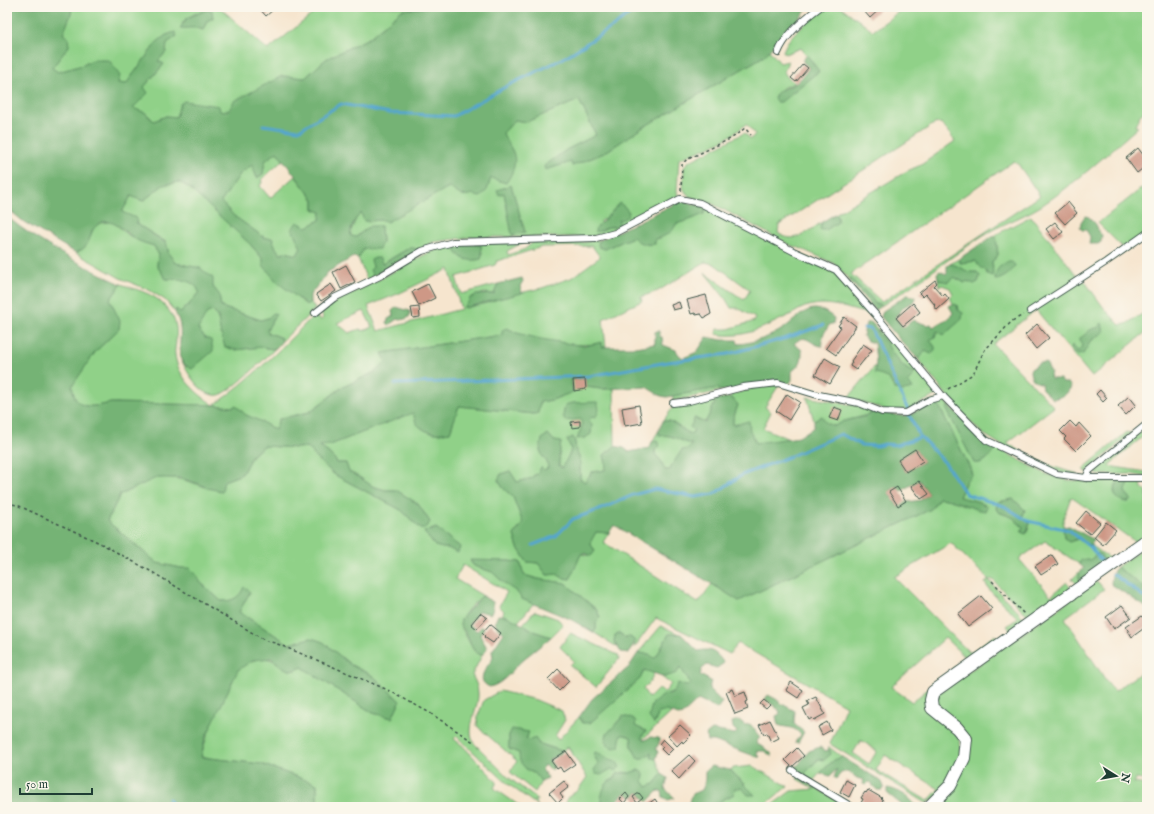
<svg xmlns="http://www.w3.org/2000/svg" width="1154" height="814" viewBox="0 0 1154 814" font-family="'IM FELL English',serif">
<rect width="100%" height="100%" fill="#fbf7ec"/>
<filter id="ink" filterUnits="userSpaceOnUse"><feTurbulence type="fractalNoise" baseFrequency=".025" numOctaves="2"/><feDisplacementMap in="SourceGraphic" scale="8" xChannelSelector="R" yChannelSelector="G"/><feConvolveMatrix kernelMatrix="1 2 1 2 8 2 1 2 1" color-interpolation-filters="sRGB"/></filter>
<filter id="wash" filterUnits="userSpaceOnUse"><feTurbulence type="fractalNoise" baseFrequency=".012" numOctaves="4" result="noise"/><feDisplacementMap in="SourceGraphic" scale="16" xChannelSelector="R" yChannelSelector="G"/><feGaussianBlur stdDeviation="0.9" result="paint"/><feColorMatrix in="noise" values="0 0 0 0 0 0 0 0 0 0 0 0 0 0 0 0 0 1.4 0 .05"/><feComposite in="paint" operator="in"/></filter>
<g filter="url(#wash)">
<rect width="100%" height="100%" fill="#f6e5ce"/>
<g fill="#90d188" stroke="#58875e" fill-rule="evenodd">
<path d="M72 7H219L268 50 321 7H430L402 10 369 38 326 59 305 78 282 76 229 110 220 111 180 104 176 117 166 116 154 121 146 113 132 109 148 93 143 88 164 64 158 61 166 52 167 43 177 36 157 42 126 84 118 83 93 60 83 65 58 72 52 68 69 46 63 34 71 14ZM196 13 207 21 203 30 182 23 187 18Z"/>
<path d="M825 7H841L873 31 905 7H1147V109L1140 115 1135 126 1138 127C1107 154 1076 183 1041 206 1022 218 998 225 979 238 946 261 915 285 881 306L880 304H875C871 294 857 285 848 279L847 277 833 263 797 247 792 246 713 204 688 196 683 188 684 167 688 162 744 133 751 139 755 134 746 124C728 141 702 150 679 159L677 191 678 196 608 232 594 236 573 237H472L433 242 416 252 409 248 382 264 380 261 373 267V276L367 280 358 258 364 249 378 248 382 241 381 226C371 227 363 230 356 237L351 236 350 233 356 219 361 212 365 221 383 220 449 187 473 194 487 190 491 178 506 183 513 152 505 139 503 133 515 120 526 122 579 100 596 135 566 150 545 170 571 162 572 166 604 153 642 128 764 56 769 50 780 63 788 61 784 72 788 78 795 83 784 87 774 96 819 72 801 48 785 54 783 51C791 30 810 22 825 7ZM941 123 955 141 921 165 907 171 835 214 839 219 820 226 822 222C807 232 795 245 778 233L779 225 934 124ZM1014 161 1018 164 1040 196 987 231 885 300 882 302 851 274ZM511 185 525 232 514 234 513 236 504 193ZM619 203 616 226 609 227 600 222 610 214Z"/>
<polygon points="277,152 283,160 261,180 262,182 260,186 270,198 295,176 314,200 314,209 321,212 320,220 307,227 301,248 297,255 285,252 280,254 276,248 272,238 265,238 234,216 221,202 240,174 252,165 257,178 263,174 265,161"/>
<polygon points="179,182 188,187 205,201 250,244 291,292 305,304 307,305 310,301 315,309 282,341 281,338 275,335 269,334 267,330 276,314 273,313 268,318 261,320 221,307 219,295 200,268 175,263 169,254 166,242 137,224 122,212 131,196 143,201 163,185"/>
<path d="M1147 184V236L1083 279 1104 308 1120 325 1126 324 1147 311V331L1092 377 1036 310 993 344 1054 407 1007 443C1029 456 1050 468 1076 473V476L1063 474 1003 446 982 433 956 407 917 358H920L925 351 928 352 935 347 930 340 937 331 944 335C952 327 959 316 957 305L953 304 950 297 953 294 950 288 942 285 939 287 938 280 941 281 954 277 965 283 967 281 969 282H978L980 277 977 272C965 274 960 265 950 264L960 258V263L977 261 993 267 992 262 998 255 996 237 993 236 1031 216 1078 277 1123 248 1098 223Z"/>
<path d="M707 207 834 271 871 313 869 314C849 310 830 300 809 306 803 307 797 311 792 314 768 325 744 340 716 334L717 329H728L755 321V318L738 308H731L725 298 705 273 744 300 750 290 714 264 705 262 658 291 641 297 642 301 603 319 606 347H602V342C581 350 526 339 507 328L502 335 383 353 386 362 375 372 341 388 309 412 279 419 275 430 262 422 246 415 235 405 233 407 214 405 111 403C101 405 85 410 77 401 74 398 73 390 72 386L96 351 119 329V321L110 300 121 284C134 289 153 293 163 304 174 315 178 325 176 340 176 345 174 351 175 355 178 378 197 394 214 405 251 379 281 349 312 317H316L321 320 323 318 321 311C338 298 358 291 376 281 403 267 427 250 458 243L481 259 482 255 481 245 470 244 524 242 507 251 508 255 525 249 533 242H585L600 240 598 244 599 246 605 249 633 237 649 245 655 244V239L661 238 676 224 695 218ZM592 246 600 257 571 278 542 288 502 297 487 303 465 308 464 306 470 301V298L484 293 494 294 498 284 461 294 456 277 495 265 497 261 542 247ZM449 269 461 309 378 331 368 306 400 293ZM364 311 372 327 363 331 360 329 349 333 337 323Z"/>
<path d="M112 222C118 225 122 230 127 234 136 240 144 243 154 246L158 254 157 266 166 279C177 279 195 279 199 292L187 307H185L181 313 176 309 175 312 165 300 149 290 120 278 76 253 86 246 94 227 100 223Z"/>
<path d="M213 311C221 320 222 336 225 347L235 350 257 347H263L272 349 276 348C265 358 231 393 219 395 202 398 188 374 182 361L186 367 205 338 197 329 207 313Z"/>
<polygon points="878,329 916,366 939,393 909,410 890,411 848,398 876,365 882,375 890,380 893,386 908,382 913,376 891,353 888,346 878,333"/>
<path d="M585 378 586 387 601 389H614L615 446 604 455 606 464 605 470 592 472 585 483 580 479V459L576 451 575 442 573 437 567 440 571 448 570 453 563 467 559 466V456L561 442 554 441 548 434 542 439 540 450 543 457 547 462 548 468 544 470 541 468 538 474 534 475 533 478 517 482 510 471 501 474 498 480 503 488 513 497 523 523 514 535 518 548 527 562 538 563 547 575 557 574 563 578 570 579 581 554 591 556 595 550 589 543 596 532 609 533 603 542 698 603 712 584 739 601 931 509 939 498C955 499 968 508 985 510L987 506 976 501 959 497 966 481 972 475 970 468 937 402 931 401 937 400 945 401 949 406 946 408 974 463C985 465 990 455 997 448L1046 474 1067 480 1086 481V482L1120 480C1109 490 1114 501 1129 502L1131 499 1125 492 1128 484 1126 480 1141 482 1142 488 1147 492V539L1115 562 1078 585 1072 579 1079 572 1080 573 1079 579 1083 580 1095 573 1104 561 1101 555 1098 553 1090 560H1081L1079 564 1045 541 1019 559 1051 596 1067 582 1072 591 1032 618 1021 609 992 579 989 580C1000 595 1015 607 1027 622L1012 632 1007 626 1018 618 991 592 985 583 989 580 951 543 894 577 970 653 995 635 999 641 931 690C928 695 928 697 928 702 927 722 945 720 955 732 968 748 957 768 947 782 942 790 935 801 926 803L830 744 846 706 738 643 730 654 656 618 634 648 635 641 630 637 624 638 620 633 615 635 614 642 617 647 593 632 596 630V622L600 618 597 610 565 583 538 579 524 575 520 562 508 561H470L474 566 492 572 517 592 522 599 533 604 518 622 507 616H502L504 611 499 606 507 592 463 565 455 579 485 597 482 596C473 604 462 614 460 625 464 631 473 651 476 653 478 654 480 655 482 655L472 675C475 681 478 686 478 693 479 709 465 728 474 743L508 777 538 800H534L538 806 508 784 456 736 454 739 463 746 497 782 494 788 521 807H317V784L261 764 201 757C207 732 218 709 230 686 232 681 234 673 238 670 245 663 259 656 269 659 283 663 286 676 302 667L373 713 392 718 400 701 373 676 351 665 323 642 311 638 289 644 239 612 250 592 244 588C238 599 234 601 221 601L200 582 196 574 190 569 181 568 157 563 107 521 120 495C129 490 148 479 157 478 182 475 199 487 221 491L224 481 242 474 252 455 264 446 297 448 308 447 317 459 335 475 401 510 421 529 425 528 430 522 418 504 396 490H385L372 486 359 477 349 472 346 463H337C333 455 326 452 320 445H330L343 440 413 412C420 432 429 435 450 432L459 406 534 414 538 413 540 402 552 400 572 392 571 380ZM1071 497 1137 543 1112 560 1091 545 1083 543 1078 539 1069 542 1064 538 1063 519ZM1013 499 1025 510 1022 518 1030 524 1026 534 1021 532 1023 527 1012 517 998 512 996 508 998 502ZM436 528 460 547 458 552 448 548H443L435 546 424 532ZM945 638 966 658 912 702 891 687ZM861 740 877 751 869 764 853 753ZM885 755 939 789 928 801 876 770Z"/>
<path d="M779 385 765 407 771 412 763 428 789 439 756 443C751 433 746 425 733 425V419L738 405 730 395 761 386Z"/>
<polygon points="718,388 720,391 673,401 673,396"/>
<path d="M807 397 858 406 874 412C861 418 847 419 835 426L826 423 822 416 814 421Z"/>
<polygon points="717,399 706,421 703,422 694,418 694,431 690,434 670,421 663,421 674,406"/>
<polygon points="1147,427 1147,433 1108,466 1147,472 1147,477 1130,474 1097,475 1097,470 1101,464"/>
<path d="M659 430 660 436C672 433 680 442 692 443L688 449 682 450 672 465 670 470H665L661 461 655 454 657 440 652 442Z"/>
<polygon points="1127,432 1129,433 1131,432 1130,434 1086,473 1083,469"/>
<polygon points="1147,545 1147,590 1117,567"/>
<polygon points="1097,581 1104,589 1065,618 1109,685 1115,691 1147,668 1147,778 1143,780 1135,779 1134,783 1147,785 1147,807 933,807 969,749 935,708 937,694"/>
<polygon points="535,611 558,619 563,625 551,637 536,632 523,624"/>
<polygon points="661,626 679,634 669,634 656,657 654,658 649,654 638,653"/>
<polygon points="570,633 618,655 619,659 596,687 570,665 574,661 560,647"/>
<polygon points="680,666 691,684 664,695 654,724 659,713 667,711 672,712 643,739 641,738 646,731 634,726 623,716 607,734 605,741 608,746 620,738 621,734 631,737 632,747 638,758 643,758 651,752 651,758 656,759 662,774 654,784 647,787 643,781 644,775 638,770 630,773 622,772 601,807 566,807 567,798 578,790 587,777 568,747 562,751 526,739 528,732 509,735 509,749 519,753 526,769 538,776 541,782 535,792 510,772 517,761 477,726 478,716 484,700 500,691 536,700 562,711 565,720 555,736 558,740 579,717 583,723 644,670 654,673 650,682 643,689 649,698 658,689 665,692 671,684 660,676 665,677"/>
<path d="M829 747 842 757C829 762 822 771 813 781L803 776 807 769 830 750H828Z"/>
<polygon points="752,766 788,786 762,807 709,807 734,794 734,787 742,788 745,784 730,770 734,768"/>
<polygon points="798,777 848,807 769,807 791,791 815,789 797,779"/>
</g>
<g fill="#74b374" stroke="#4a7854" fill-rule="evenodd">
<path d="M7 7H72L71 14 63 34 68 37 69 46 52 68 58 72 83 65 93 60H109L120 76 118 83 126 84 157 42 166 35 175 32 177 36 167 43 166 52 158 61 164 64 144 87 148 93 133 108 146 113 149 117 154 121 166 116 176 117 180 104 184 101 219 106 220 111 229 110 234 101 282 76 305 78 326 59 369 38 402 10 430 7H805L807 10 764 56 642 128 604 153 572 166 571 162 545 170 544 166 566 150 596 135 579 100 526 122 515 120 503 133C505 140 509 144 512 150 518 161 513 173 506 183L491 178 487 190 481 197 475 196 473 194C461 198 458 194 449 187L387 222 383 220 364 221 361 213C355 219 349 228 351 236L356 237 370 226H381L382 242 379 249H364L358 258 353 257 328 272 310 295V301L307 305 277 282 263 265V259L250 244 188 187 179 182 163 185 143 201 131 196 122 212 136 218 137 224 166 243 169 254 175 263 200 268 213 278V287L219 294 221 307 261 320 268 318 273 313 276 314 267 330 269 334 275 335 281 338 282 341 276 348 272 349 263 347 235 350 225 347 220 331 218 317 213 311 207 313 198 329 205 338 211 340 213 351 192 369C174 362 182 342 180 327 180 322 177 317 175 312L176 309 181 313 185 307H187L199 292C195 279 177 279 166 279L157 266 158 254 154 246C149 244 143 243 139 241 126 235 111 212 96 226 90 231 91 240 86 246 84 249 79 251 76 253L24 222 7 208ZM277 152 314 200V209L321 212 320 220 307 227 297 222 292 229 301 248 297 255 285 252 280 254 276 248 272 238H265L234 216 221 202 240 174 252 165 257 178 263 174 265 161Z"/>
<path d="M206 10H212L213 18 207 21 203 30C194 26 189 29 180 28L187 18Z"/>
<path d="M807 55 819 71 781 102H777L774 99C776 88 789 88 796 83 801 80 805 73 809 68L803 62V59Z"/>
<polygon points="511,185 525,232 512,235 504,193 499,195 497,190"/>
<path d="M681 201 707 207 704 214 692 219 676 224C673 233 664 237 655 239V244C646 245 639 244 633 237L605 249 599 247 598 244 600 240Z"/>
<path d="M619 203 625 207 629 212C628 218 624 219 619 220V225C615 227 612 226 609 227 604 229 601 231 596 232L595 229 610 214Z"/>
<polygon points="835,214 837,216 838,222 826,230 821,230 820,229 822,222"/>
<path d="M1085 216 1089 217C1093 221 1098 225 1098 231L1102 235 1101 242 1098 244H1089C1091 235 1090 237 1086 230H1082L1080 228 1081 222Z"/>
<path d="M7 217C41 244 81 265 121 284L110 300 120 321 119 329 96 351 72 386C73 390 74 398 77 401 85 410 101 405 111 403L214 405 233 407 235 405 246 415 262 422 275 430 279 419 310 412 341 388 375 372 386 362 382 353 502 335V330L507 328 517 333 541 339 578 345 585 346 602 342V347H636L655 344V332L657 331H659V336L662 337 663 345 676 350 679 355 683 358 697 352 707 337 722 340H737L738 344C753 343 771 337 784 328 803 314 811 299 834 318L833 324H830L823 335 822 346C810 345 806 331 794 344L802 350C802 360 801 365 792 371V380L790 383 720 391 718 388 667 397 661 396 646 387 601 389 586 387 585 378 571 380 573 392 552 400 540 402 538 413 534 414 459 406 450 432C439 434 425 434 417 424 415 421 414 416 413 413L343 440 330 445 320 446C326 452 333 455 337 463H346L349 472 359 477 372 486 385 490H396L418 504 430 522 425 528 421 529 401 510 335 475 317 459 308 447 297 448 264 446 252 455 242 474 224 481 222 491 207 488 199 484 180 478H156L120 495 107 521 157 563 181 568H190L196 574 200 582 221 601C233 601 239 598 244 587L250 592 239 612 289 644 311 638 323 642 351 665 373 676 400 701 392 718 373 713 302 667C288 675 282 666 271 658L253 660 238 670 205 739 201 757 261 764 317 784V807H7Z"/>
<path d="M993 236 996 237 998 255 992 262 993 272 992 276 987 274 985 269C980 269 978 266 976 261L960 263V258Z"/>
<path d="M458 243 481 245 482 255 481 259C471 262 460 260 455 250Z"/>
<polygon points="409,248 415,248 416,252 373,276 370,270 373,267 371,260 375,258 380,258 382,264"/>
<path d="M1007 262H1012L1015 265C1013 272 1002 280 995 280 995 270 999 266 1007 262Z"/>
<path d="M950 264C961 265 965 274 977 272L980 276 978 282 974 284 967 281 965 283 954 277 948 282 938 280 937 273 940 271 946 274 947 273V266Z"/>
<polygon points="522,278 523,281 520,286 522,293 464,308 464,306 469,301 470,298 476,295 494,294 498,284"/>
<path d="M851 278C859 289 870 292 875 304H880L881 306 875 310 848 279Z"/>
<path d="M907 295 914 296 915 298 913 302 905 306 895 317 903 328 913 320 927 325 931 324 933 327C943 321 946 323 953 313L949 306 953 304 957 305 958 310 963 313 962 319 944 335 937 331 935 337 930 340 935 347V351L931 354 925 351 920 358H917L900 340 881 317 883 311Z"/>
<polygon points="396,307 410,311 410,315 408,318 401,320 397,319 389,325 387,323 388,319 393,316 392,311"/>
<path d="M871 322 878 329V333C881 337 885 341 888 346 894 355 902 370 914 372L913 376 908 382 913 389 904 391 894 389C891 379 885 375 875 373L876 361 874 343 867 341 863 336 866 323Z"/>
<path d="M1102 323 1104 332 1091 341 1083 354 1078 355 1074 353 1071 349 1072 345 1078 351 1082 348 1083 344 1080 340V338C1086 335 1090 327 1097 328Z"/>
<path d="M1039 363H1046L1051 372 1050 375 1051 379H1060L1063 383H1068L1071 387C1065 397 1063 396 1053 399L1042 389 1041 383C1034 383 1030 377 1030 370Z"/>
<path d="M731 397 738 405 733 419V425L749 421 750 431 756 443 799 437 814 427V421L822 416 826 423 835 426 844 421 866 416 874 412 904 416 912 414 931 401 937 402 970 468 972 475 966 481 959 497 976 501 987 506 985 511C968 508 955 499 939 498L931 509 739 601 712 584 614 525 609 533 596 532 590 543 595 551 591 556 584 553 581 554 570 579 563 578 557 574 547 575 538 563 527 562 518 548 514 535 523 523 513 497 503 488 498 480 501 474 510 471 517 482 533 478 534 475 538 474 541 467 544 470 548 468 547 462 543 457 540 450 542 439 548 434 554 441 561 442 559 456V466L562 468 570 453 571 448 567 440 573 437 575 442 576 451 580 459V479L585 482 592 472 605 470 606 464 604 455 615 446 624 448 629 452 649 448 652 442 657 440 659 446 655 450V454L661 461 665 470H670L672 465 682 450 688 449 692 444C680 442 672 433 659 436V430L663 421H670L690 434 694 431 690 427 695 418 705 423 717 399ZM915 449 923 462 906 472 898 460ZM919 480 929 494 921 500 907 502 898 507 888 492 897 486 901 491Z"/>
<path d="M597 402C600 409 599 412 595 418L592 417 589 420 592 425 591 434 585 438 577 439 582 426 581 419 565 421 563 416 565 405 572 403Z"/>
<path d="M949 406 997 448C990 455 985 465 974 463L946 408Z"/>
<path d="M1121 479 1126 480 1129 484 1125 492 1131 499 1129 502C1113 501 1110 490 1121 479Z"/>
<polygon points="1013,499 1025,510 1022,518 1030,523 1026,534 1021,532 1023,527 1012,517 998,512 996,508 998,502"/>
<polygon points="1069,526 1093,539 1091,545 1083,543 1078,539 1069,542 1064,538 1063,527"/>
<polygon points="436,528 460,547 458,553 448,548 443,548 435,546 424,532 429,530 431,531"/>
<polygon points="1098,553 1101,555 1104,561 1098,569 1083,580 1079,579 1079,572 1084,568 1079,564 1081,560 1090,560"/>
<polygon points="470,560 508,561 520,562 524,575 538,579 565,583 597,610 600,618 596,622 596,630 593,632 570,619 522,599 517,592 505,584 492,572 474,566"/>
<path d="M1117 567 1147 590V608L1111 584C1112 576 1111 573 1117 567Z"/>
<path d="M482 596 493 602V610L490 614 479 611 469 624 477 631 481 627 484 628 480 635 487 648 485 652 482 655C472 653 471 643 466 634 465 631 462 628 460 625L461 619Z"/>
<path d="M498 615 507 616 536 632 551 637C543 644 535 650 526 657 514 666 506 683 490 687 474 681 487 667 493 658L492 651 504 633 497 627 495 622Z"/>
<polygon points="620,633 624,638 630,637 635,641 629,653 621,652 614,642 615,635"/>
<path d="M669 634H681L698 651C711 648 716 652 724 663L717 668 707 665 702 669 700 675 711 681 709 689 722 702 717 709 698 700 681 716 667 711 659 713 654 724 649 717 652 704 664 695 673 693 678 683 686 686 691 684 680 667 677 673 665 677 644 670 640 679 590 723H583L579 717 592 699 629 667 638 653 649 654 654 658 656 657Z"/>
<path d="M768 695 776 699 782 704 795 711 794 724 804 732 798 743 795 742 801 735C793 725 789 729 778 725L776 716 780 714 779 710 765 699Z"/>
<path d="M623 716 631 718 636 721 635 726 646 731 641 738 645 740 650 737 659 738V743L656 749 658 752 656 759 651 758V753L643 758H638L632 747 631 737 626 735H621L619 747C612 749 609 747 605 741L607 734Z"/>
<path d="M739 720 745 725 750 724C754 728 756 733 760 737L757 741 758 745 762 746 772 754V757L765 751H758L756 754 760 757H757L714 741H708L706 735 712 730 735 734 737 732 733 728 732 722Z"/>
<path d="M512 729 529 732 526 739 530 740 535 738 539 744 562 751 561 753 549 760 554 767 552 770 549 769 547 766 544 765 542 769 548 779 541 782C534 768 519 772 519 753L509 749V735Z"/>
<path d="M820 747 825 751 830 750 831 754 824 760 818 759C814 765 808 769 803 776L794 768 798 765 809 751Z"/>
<polygon points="595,752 601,754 604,757 616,761 620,767 616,771 611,769 601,775 596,774 594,770 598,764 594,755"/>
<polygon points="842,757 878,779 882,782 884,787 882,790 877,790 873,786 872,783 869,782 866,785 863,784 864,780 857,778 848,771 841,773 836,779 834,777 837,769 830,776 820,773 834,760"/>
<path d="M711 766 730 770 755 795H748L742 788H735L734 794 709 807H689C689 797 691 793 702 790L705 783V771Z"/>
<path d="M638 770 643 772 644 775 643 781 647 787 654 784 662 774 668 778 665 789 675 798 668 800 663 797 662 791H658L647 802 639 792 632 797 625 793 616 801 613 807H601C600 798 603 781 614 779L618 773H630Z"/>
<path d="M887 788C897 789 910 797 915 805L912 807H900L903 806 887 793Z"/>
</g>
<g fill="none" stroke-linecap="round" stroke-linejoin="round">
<g stroke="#54a6cf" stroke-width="3">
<polyline points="263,125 299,130 341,104 390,113 454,116 507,86 562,59 617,24 637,7"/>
<polyline points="864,328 871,329 908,410"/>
<polyline points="395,384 589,376 668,362 728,354 787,338 823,325"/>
<polyline points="909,414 919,435 946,464 966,494 1004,506 1028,521 1069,530 1092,549 1105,566"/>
<polyline points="533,545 556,536 573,519 601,509 633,495 655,489 695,497 714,494 742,475 791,456 841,434 861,445 877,446 885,444 896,445 921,437"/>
<polyline points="1113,574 1147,599"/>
<polyline points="169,799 174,807"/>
</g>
</g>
<g id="blocks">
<g fill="#ce9886">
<polygon points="258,7 272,7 274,9 266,16"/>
<polygon points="866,7 882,7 870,18 863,10"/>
<polygon points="803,64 808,68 796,82 791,78"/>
<polygon points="1138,148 1147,160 1147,165 1137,173 1126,158"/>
<polygon points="1068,202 1077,213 1065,224 1055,213"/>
<polygon points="1055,222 1063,232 1054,239 1046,229"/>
<polygon points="346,265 355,282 341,289 333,272"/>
<polygon points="935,280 937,283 934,286 943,296 945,294 949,299 937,310 934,306 935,305 926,294 923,297 919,293"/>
<polygon points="331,284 336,291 321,301 316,294"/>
<polygon points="428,284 435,298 419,306 412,292"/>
<polygon points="706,295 711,314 704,318 701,314 696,315 695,313 691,314 687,300"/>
<polygon points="679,302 681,308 673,310 671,305"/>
<polygon points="913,303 920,312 903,326 896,318"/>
<polygon points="419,307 420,317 413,318 411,308"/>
<polygon points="844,317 856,326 836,355 826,348 841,327 838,326"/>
<polygon points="1037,324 1049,338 1036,349 1025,335"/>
<polygon points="863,344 872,350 856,370 850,366 852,362 851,361"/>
<polygon points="825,358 840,367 830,384 815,375"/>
<polygon points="585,379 586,389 574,391 573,380"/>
<polygon points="1100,390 1107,398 1103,402 1096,394"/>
<polygon points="787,394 800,402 789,420 776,411"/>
<polygon points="1129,396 1136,405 1126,415 1118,406"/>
<polygon points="639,405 642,423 625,426 622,408"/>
<polygon points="834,407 842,410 838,421 829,418"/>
<polygon points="580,421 580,427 572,428 571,422"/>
<polygon points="1070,421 1076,427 1079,423 1091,436 1076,451 1064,439 1066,437 1060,431"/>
<polygon points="915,449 923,461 906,472 898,460"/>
<polygon points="919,481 929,494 921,499 911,486"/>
<polygon points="897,487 906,501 898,506 889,492"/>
<polygon points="1086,511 1100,523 1090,534 1076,523"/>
<polygon points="1106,522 1116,530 1103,545 1094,537"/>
<polygon points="1052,555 1058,564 1041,575 1035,566"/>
<polygon points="981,596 992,609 968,627 958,614"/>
<polygon points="1122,605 1131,617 1114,629 1106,617"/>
<polygon points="480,613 487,618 477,629 471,624"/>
<polygon points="1142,616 1147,623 1147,626 1132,637 1126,627"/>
<polygon points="490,624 501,633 493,643 484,637 485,636 482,633"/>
<polygon points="558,669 569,681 559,691 548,679"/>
<polygon points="791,682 803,690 798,698 786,690"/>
<polygon points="732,689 735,696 745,692 748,701 746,702 748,709 735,714 726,692"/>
<polygon points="816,697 825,714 814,720 812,718 809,720 803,708 809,705 807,701"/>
<polygon points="764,700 770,705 766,709 760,704"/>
<polygon points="770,720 779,738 771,742 767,733 764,734 759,725"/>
<polygon points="827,722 831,730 822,735 818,727"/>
<polygon points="680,725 691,735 683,743 682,741 677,746 668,736"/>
<polygon points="663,739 673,749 667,755 661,749 663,747 659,744"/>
<polygon points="797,748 804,756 792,767 785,760"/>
<polygon points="566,751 575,764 563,772 560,767 557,769 551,761"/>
<polygon points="689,755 695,761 679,779 671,771"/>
<polygon points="846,780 855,785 849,797 840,792"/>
<polygon points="564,781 569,787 560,794 563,798 558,803 549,793"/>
<polygon points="868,790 882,798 881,799 883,800 880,805 878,804 876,807 868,807 861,803 863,799 861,798 865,792 866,793"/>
<polygon points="626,793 629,797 624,803 620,799"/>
<polygon points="639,793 643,798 637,803 633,797"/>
<polygon points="655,799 660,807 644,807"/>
</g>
</g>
</g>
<g filter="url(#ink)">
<use href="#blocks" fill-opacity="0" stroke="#3f564b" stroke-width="1"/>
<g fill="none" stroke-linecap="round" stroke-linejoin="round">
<g stroke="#3f564b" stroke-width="8">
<g id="service">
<path d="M778 53C785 35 805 18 820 7"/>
<polyline points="1030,311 1106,262 1147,233"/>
<polyline points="315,313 334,298 382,275 422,251 453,242 596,238 615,233 680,199 700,203 793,251 836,270 875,314 941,394 986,440 1057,474 1086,478 1147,478"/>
<polyline points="673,403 689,401 743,387 778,383 814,394 859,403 882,412 906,413 929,400 943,396"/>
<polyline points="1086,478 1089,471 1147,424"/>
<polyline points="792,770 797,774 852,807"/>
</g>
</g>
<g stroke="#3f564b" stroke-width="14">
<polyline id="minor" points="929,807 950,786 964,758 966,739 957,728 932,708 931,700 933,692 1147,540"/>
</g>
<g stroke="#3f564b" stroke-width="1.5" stroke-dasharray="3 3" stroke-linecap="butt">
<polyline points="681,191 682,165 686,160 732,138 745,128 751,135"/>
<polyline points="948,389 973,374 984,351 1012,321 1023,315"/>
<polyline points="7,503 17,505 100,543 152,572 266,641 275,643 312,658 388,690 430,713 475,743"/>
<polyline points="992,581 1025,615"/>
</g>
<use href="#service" stroke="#fff" stroke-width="6"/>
<use href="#minor" stroke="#fff" stroke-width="12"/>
</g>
</g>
<rect width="1154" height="814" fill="none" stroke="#fbf7ec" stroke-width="24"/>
<g transform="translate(1116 776) rotate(101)" stroke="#fbf7ec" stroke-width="3" paint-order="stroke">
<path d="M0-3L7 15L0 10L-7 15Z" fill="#1f3d34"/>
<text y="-6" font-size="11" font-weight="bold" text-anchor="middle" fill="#1f3d34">N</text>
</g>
<path d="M20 788v6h72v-6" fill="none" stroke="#1f3d34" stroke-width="2"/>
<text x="26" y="788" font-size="12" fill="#1f3d34" stroke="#fbf7ec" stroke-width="3" paint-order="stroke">50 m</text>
</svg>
